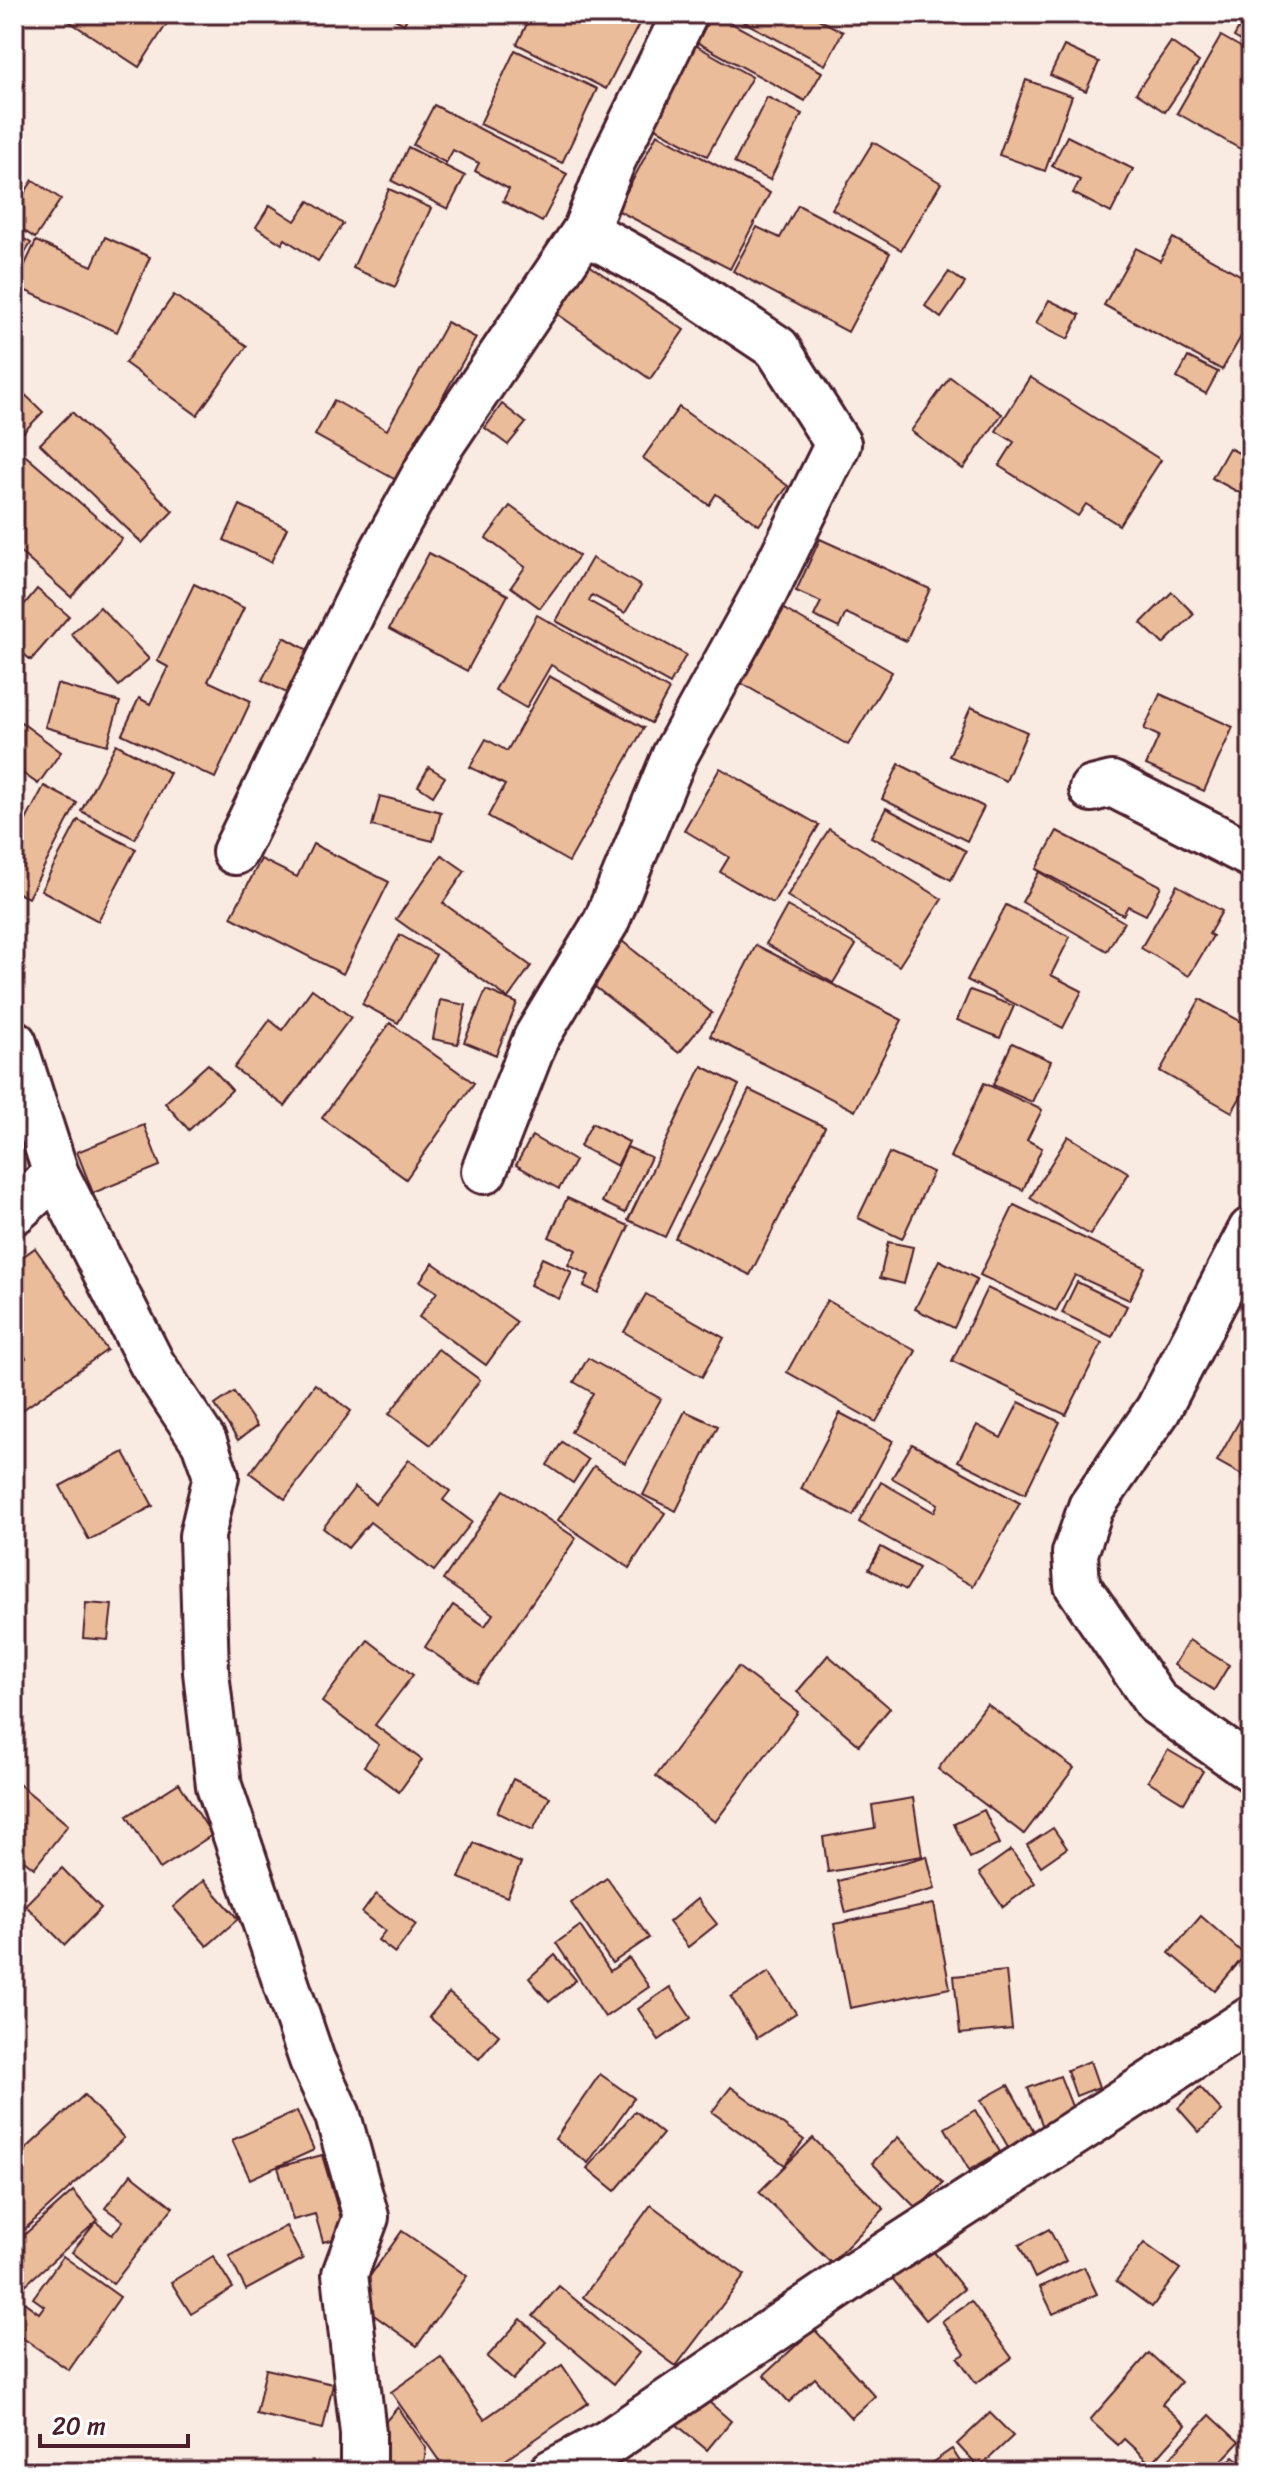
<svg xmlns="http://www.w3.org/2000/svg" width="1265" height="2486" viewBox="0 0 1265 2486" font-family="Sriracha,sans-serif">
<rect width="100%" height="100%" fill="#f9ebe1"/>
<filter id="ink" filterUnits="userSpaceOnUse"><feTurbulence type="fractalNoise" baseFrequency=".0125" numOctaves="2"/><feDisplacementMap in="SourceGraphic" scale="16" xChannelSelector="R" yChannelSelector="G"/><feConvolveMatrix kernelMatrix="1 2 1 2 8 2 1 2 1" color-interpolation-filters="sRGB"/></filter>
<g filter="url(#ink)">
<g fill="#eabc9a" stroke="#4a1f2b" stroke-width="2">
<polygon points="58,14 173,14 139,67"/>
<polygon points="385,14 409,14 404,24"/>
<polygon points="532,14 644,14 606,89 517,44"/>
<polygon points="700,14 809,14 843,32 825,65 735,17 731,23 822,72 805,101 687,37"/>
<polygon points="1247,14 1251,14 1251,47 1234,37"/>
<polygon points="1221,36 1251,53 1251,155 1177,113"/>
<polygon points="1171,42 1199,62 1165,112 1136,93"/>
<polygon points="695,45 752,77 707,156 650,125"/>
<polygon points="1064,46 1099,62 1086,91 1050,75"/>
<polygon points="515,50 597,89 562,163 480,124"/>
<polygon points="1026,80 1072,96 1045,171 999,155"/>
<polygon points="767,97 802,114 770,180 734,163"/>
<polygon points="434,105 567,174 542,222 503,201 509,189 475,171 479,163 453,150 446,163 413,145"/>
<polygon points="657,134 770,193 730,269 617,210"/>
<polygon points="1067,136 1133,169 1111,213 1073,193 1080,180 1052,166"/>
<polygon points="873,142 941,183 901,250 832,209"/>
<polygon points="408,147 465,176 448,209 392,181"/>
<polygon points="33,180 61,199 35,238 14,224 14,209"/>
<polygon points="389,189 431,208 395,287 353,268"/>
<polygon points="309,201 343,224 318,261 285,239 282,244 256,227 270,205 295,221"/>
<polygon points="798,205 890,253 848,332 733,271 757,227 780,238"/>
<polygon points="14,233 31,243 14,271"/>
<polygon points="105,237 150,257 117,332 15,286 36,241 92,266"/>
<polygon points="1173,238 1251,281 1251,319 1222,370 1104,305 1136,248 1160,261"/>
<polygon points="589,265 684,330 650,379 556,313"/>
<polygon points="949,272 965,283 941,318 925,306"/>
<polygon points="174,295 247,346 197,415 125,363"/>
<polygon points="1049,300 1080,315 1068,339 1036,323"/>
<polygon points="447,322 476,338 396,480 315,435 334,400 387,430"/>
<polygon points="1188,357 1218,372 1206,394 1177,378"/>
<polygon points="950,377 1002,414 963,469 911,431"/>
<polygon points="1030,377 1161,460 1119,525 1086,504 1078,516 999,466 1014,442 996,431"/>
<polygon points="14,384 43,412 14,442"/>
<polygon points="502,404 526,423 508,445 485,428"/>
<polygon points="679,407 788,486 759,525 716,494 709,505 643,458"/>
<polygon points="72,412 173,511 142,543 40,444"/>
<polygon points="1229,448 1251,459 1251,499 1212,478"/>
<polygon points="19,450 122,539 71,597 14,547 14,456"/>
<polygon points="240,505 287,528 271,562 224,540"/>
<polygon points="510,506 579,556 540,608 511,587 525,567 486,538"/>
<polygon points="820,539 930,589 906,641 846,613 839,628 814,616 821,602 796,591"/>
<polygon points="429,553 508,595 467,671 389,629"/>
<polygon points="592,558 641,586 625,613 592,595 589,601 686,655 670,684 556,621"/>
<polygon points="194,584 244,608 208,681 251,701 215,778 122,734 139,698 150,704 168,667 157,661"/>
<polygon points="37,589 69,616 31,660 14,646 14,617"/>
<polygon points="1172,592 1194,614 1163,644 1141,623"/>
<polygon points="100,607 149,659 119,686 71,634"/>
<polygon points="784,609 892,672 848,745 741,683"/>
<polygon points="537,615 669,690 651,723 551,665 526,708 495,690"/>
<polygon points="284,637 315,654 292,696 262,680"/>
<polygon points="549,676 644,728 569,862 488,816 505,785 470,767 486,739 507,751"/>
<polygon points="57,684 120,702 107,745 45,727"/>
<polygon points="1160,694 1233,727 1204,791 1146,765 1159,736 1144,729"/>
<polygon points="971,707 1027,732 1006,781 949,756"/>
<polygon points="14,717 61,752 38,784 14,767"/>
<polygon points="116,744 170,773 135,839 81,811"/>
<polygon points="899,764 984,807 967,841 882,799"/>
<polygon points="429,767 445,777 433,796 418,786"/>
<polygon points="720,768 819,825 773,903 720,872 729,857 684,830"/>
<polygon points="44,786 77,803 28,898 14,891 14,843"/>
<polygon points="380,796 441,812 433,841 372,826"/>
<polygon points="886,808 966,851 951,880 871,837"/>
<polygon points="78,820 136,849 98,921 41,890"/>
<polygon points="829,829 942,899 899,966 787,896"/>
<polygon points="1057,831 1161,886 1146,915 1128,906 1123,915 1036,869"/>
<polygon points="313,844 389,882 343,974 231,917 261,859 297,877"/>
<polygon points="442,855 465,871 443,903 531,966 508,998 396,919"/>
<polygon points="1039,872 1124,922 1107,951 1022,902"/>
<polygon points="1177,885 1222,911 1209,934 1213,936 1189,976 1141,948"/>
<polygon points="1006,905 1070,937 1051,975 1082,991 1063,1028 967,980"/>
<polygon points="787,906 856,945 833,983 766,944"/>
<polygon points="400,935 436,955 398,1023 362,1004"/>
<polygon points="617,937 712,1013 679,1053 585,979"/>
<polygon points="756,945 902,1020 855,1111 710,1036"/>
<polygon points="312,989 351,1017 285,1106 234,1068 270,1020 282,1030"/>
<polygon points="486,990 517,1003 496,1055 464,1042"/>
<polygon points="970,990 1014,1006 1000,1038 957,1020"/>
<polygon points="1200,999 1251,1027 1251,1079 1232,1112 1160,1071"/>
<polygon points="440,1000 466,1005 458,1044 433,1039"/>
<polygon points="390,1023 474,1083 406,1179 322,1118"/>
<polygon points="1012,1043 1051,1061 1032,1102 993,1085"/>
<polygon points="208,1064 232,1090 189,1130 165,1103"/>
<polygon points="702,1066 739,1085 665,1237 628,1220"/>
<polygon points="984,1083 1042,1110 1027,1140 1042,1148 1023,1190 950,1157"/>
<polygon points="749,1090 825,1127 750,1275 675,1238"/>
<polygon points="592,1123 629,1142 617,1166 580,1146"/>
<polygon points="144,1125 160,1166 93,1193 77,1152"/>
<polygon points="532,1136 575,1161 559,1189 516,1165"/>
<polygon points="1068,1136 1129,1173 1090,1235 1030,1198"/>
<polygon points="627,1147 651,1157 625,1213 602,1202"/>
<polygon points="889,1153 933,1172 902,1239 858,1218"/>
<polygon points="567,1198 629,1226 598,1293 584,1286 589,1275 568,1265 576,1250 549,1237"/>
<polygon points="1014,1205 1145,1267 1129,1300 1075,1275 1056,1311 980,1275"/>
<polygon points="888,1242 913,1247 904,1284 880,1278"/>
<polygon points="35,1248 107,1350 14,1416 14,1367 26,1358 14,1341 14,1263"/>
<polygon points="542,1258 572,1272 559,1299 530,1285"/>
<polygon points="939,1260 977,1279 954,1328 915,1309"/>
<polygon points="433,1263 517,1322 486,1365 419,1317 437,1292 420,1281"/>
<polygon points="1077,1282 1127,1306 1112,1337 1062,1313"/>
<polygon points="987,1288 1102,1343 1066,1415 952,1361"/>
<polygon points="646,1294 724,1338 702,1377 624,1332"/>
<polygon points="827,1300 916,1351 876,1422 787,1372"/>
<polygon points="438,1349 480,1380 431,1445 389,1414"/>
<polygon points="588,1358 661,1399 625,1463 571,1432 593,1393 574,1382"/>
<polygon points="315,1384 351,1411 285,1499 250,1473"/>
<polygon points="234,1392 257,1426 238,1440 215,1405"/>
<polygon points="1251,1400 1251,1480 1217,1461"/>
<polygon points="1019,1402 1060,1422 1025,1494 958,1461 977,1425 1001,1438"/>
<polygon points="685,1411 718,1426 676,1511 643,1495"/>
<polygon points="840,1413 893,1441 853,1516 801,1489"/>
<polygon points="562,1442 588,1460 573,1483 547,1465"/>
<polygon points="912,1444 1020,1503 973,1586 859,1522 881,1482 934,1512 938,1504 892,1478"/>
<polygon points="124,1452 153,1506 89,1540 60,1486"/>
<polygon points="409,1460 450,1491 443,1500 472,1522 434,1571 370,1522 348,1548 323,1528 355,1487 375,1504"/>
<polygon points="594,1466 665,1513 629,1568 558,1520"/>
<polygon points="504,1490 576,1538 477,1683 425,1647 453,1605 485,1626 493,1614 443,1580"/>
<polygon points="881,1547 919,1568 906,1590 869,1569"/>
<polygon points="86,1603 112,1605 108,1640 83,1638"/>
<polygon points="368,1640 413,1675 375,1725 422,1760 399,1792 364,1766 379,1745 322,1702"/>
<polygon points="1189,1640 1229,1665 1214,1690 1174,1665"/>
<polygon points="828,1655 890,1708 859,1745 797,1692"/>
<polygon points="738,1667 798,1712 715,1822 656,1776"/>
<polygon points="987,1704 1074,1768 1024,1834 938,1769"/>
<polygon points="1168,1750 1203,1771 1184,1803 1148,1781"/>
<polygon points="513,1779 550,1797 533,1830 497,1812"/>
<polygon points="14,1780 68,1825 34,1868 14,1852"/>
<polygon points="179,1783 212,1835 160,1869 127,1816"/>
<polygon points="913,1798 922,1856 828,1872 823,1837 875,1828 872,1805"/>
<polygon points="984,1810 1000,1844 970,1858 954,1824"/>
<polygon points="1053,1828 1067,1848 1041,1866 1027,1845"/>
<polygon points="474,1843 521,1863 507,1897 459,1878"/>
<polygon points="1011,1850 1035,1883 1003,1907 979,1873"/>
<polygon points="927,1856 935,1889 846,1913 838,1881"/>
<polygon points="62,1868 101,1908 65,1945 25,1905"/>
<polygon points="607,1878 649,1938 612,1963 571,1903"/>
<polygon points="204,1880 238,1919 207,1946 173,1907"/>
<polygon points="376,1894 416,1925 395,1953 378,1940 385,1931 362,1913"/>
<polygon points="697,1899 717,1924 688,1947 669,1922"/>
<polygon points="934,1904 950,1988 850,2008 834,1924"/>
<polygon points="1201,1916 1245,1955 1215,1991 1169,1953"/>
<polygon points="580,1926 610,1971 629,1958 649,1987 605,2017 556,1943"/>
<polygon points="555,1955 576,1980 549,2002 529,1978"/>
<polygon points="1006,1971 1012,2029 960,2034 954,1976"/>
<polygon points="769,1972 796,2013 757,2038 731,1997"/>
<polygon points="670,1987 691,2018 659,2040 638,2009"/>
<polygon points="449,1993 499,2035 479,2059 429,2017"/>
<polygon points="1090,2061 1099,2087 1076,2096 1067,2070"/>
<polygon points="600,2074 634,2098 588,2163 555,2139"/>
<polygon points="1060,2076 1077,2119 1045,2132 1028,2088"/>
<polygon points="1008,2085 1040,2142 1014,2157 981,2100"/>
<polygon points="731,2087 804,2140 785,2165 712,2112"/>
<polygon points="1200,2087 1222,2111 1199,2132 1178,2108"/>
<polygon points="84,2095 124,2138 14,2239 14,2160"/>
<polygon points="975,2110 1000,2152 969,2170 945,2128"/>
<polygon points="297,2111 314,2150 250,2179 232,2140"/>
<polygon points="635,2111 663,2134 615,2191 587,2168"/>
<polygon points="898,2137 943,2183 917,2209 872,2163"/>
<polygon points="813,2138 884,2209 831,2263 759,2192"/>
<polygon points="322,2155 346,2236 323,2242 315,2214 293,2220 278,2167"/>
<polygon points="131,2174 173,2207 113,2284 72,2252 96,2222 112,2235 123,2221 105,2208"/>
<polygon points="73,2191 98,2220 14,2295 14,2244"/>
<polygon points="651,2205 745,2275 676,2366 583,2297"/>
<polygon points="286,2226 303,2259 246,2290 229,2256"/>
<polygon points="1049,2229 1066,2261 1035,2278 1019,2245"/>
<polygon points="402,2231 467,2276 417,2346 353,2300"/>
<polygon points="925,2241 964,2289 926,2320 887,2272"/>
<polygon points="1144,2243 1180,2269 1152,2307 1116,2281"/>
<polygon points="63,2256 120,2297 69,2370 14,2332 14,2301 17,2297 39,2313 44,2306 33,2298"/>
<polygon points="213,2256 233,2288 191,2314 171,2282"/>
<polygon points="1084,2267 1097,2294 1053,2314 1040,2287"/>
<polygon points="559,2286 639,2353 614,2384 533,2316"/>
<polygon points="971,2301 1012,2358 976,2383 958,2358 965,2354 942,2321"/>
<polygon points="521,2319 546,2342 513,2380 487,2357"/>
<polygon points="814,2329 875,2396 851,2418 815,2378 789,2402 764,2375"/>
<polygon points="1149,2353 1181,2382 1162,2404 1186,2425 1151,2464 1124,2439 1118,2445 1090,2420"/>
<polygon points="441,2357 484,2419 562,2365 588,2403 488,2472 447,2472 391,2392"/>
<polygon points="266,2369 333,2384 323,2429 256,2414"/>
<polygon points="694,2389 731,2421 707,2450 670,2419"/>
<polygon points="398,2407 426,2448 423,2472 382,2472 379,2429"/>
<polygon points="990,2413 1013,2436 979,2468 957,2444"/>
<polygon points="1210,2415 1239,2442 1211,2472 1177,2472 1166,2462"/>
<polygon points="952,2449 966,2471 926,2472 924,2468"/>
<polygon points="1234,2456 1250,2472 1218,2472"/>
</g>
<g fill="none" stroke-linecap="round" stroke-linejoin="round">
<g stroke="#4a1f2b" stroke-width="50">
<g id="minor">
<polyline points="1092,789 1112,784 1251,855"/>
<polyline points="235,852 383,550 439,448 585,231 613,160 685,14"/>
<polyline points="14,1043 56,1174 152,1364 204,1442 216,1476 202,1536 206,1672 219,1786 312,2060 338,2116 366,2217 345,2274 363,2433 363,2472"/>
<polyline points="484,1171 536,1038 606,922 675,755 765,592 838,444 777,348 681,284 585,231"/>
<polyline points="14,1212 56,1174"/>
<polyline points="1251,1230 1158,1410 1091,1507 1075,1553 1077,1585 1156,1702 1251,1769"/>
<polyline points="552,2472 609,2442 856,2274 1251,2019"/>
</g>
</g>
<use href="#minor" stroke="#fff" stroke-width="44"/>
</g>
</g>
<rect width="1265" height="2486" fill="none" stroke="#fff" stroke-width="48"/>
<rect x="24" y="24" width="1217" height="2438" fill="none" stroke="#4a1f2b" stroke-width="3" filter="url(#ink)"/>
<path d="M40 2434v12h148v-12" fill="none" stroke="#4a1f2b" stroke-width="4"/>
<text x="52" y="2434" font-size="24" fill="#4a1f2b" stroke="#ffffff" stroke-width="6" paint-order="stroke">20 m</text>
</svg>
